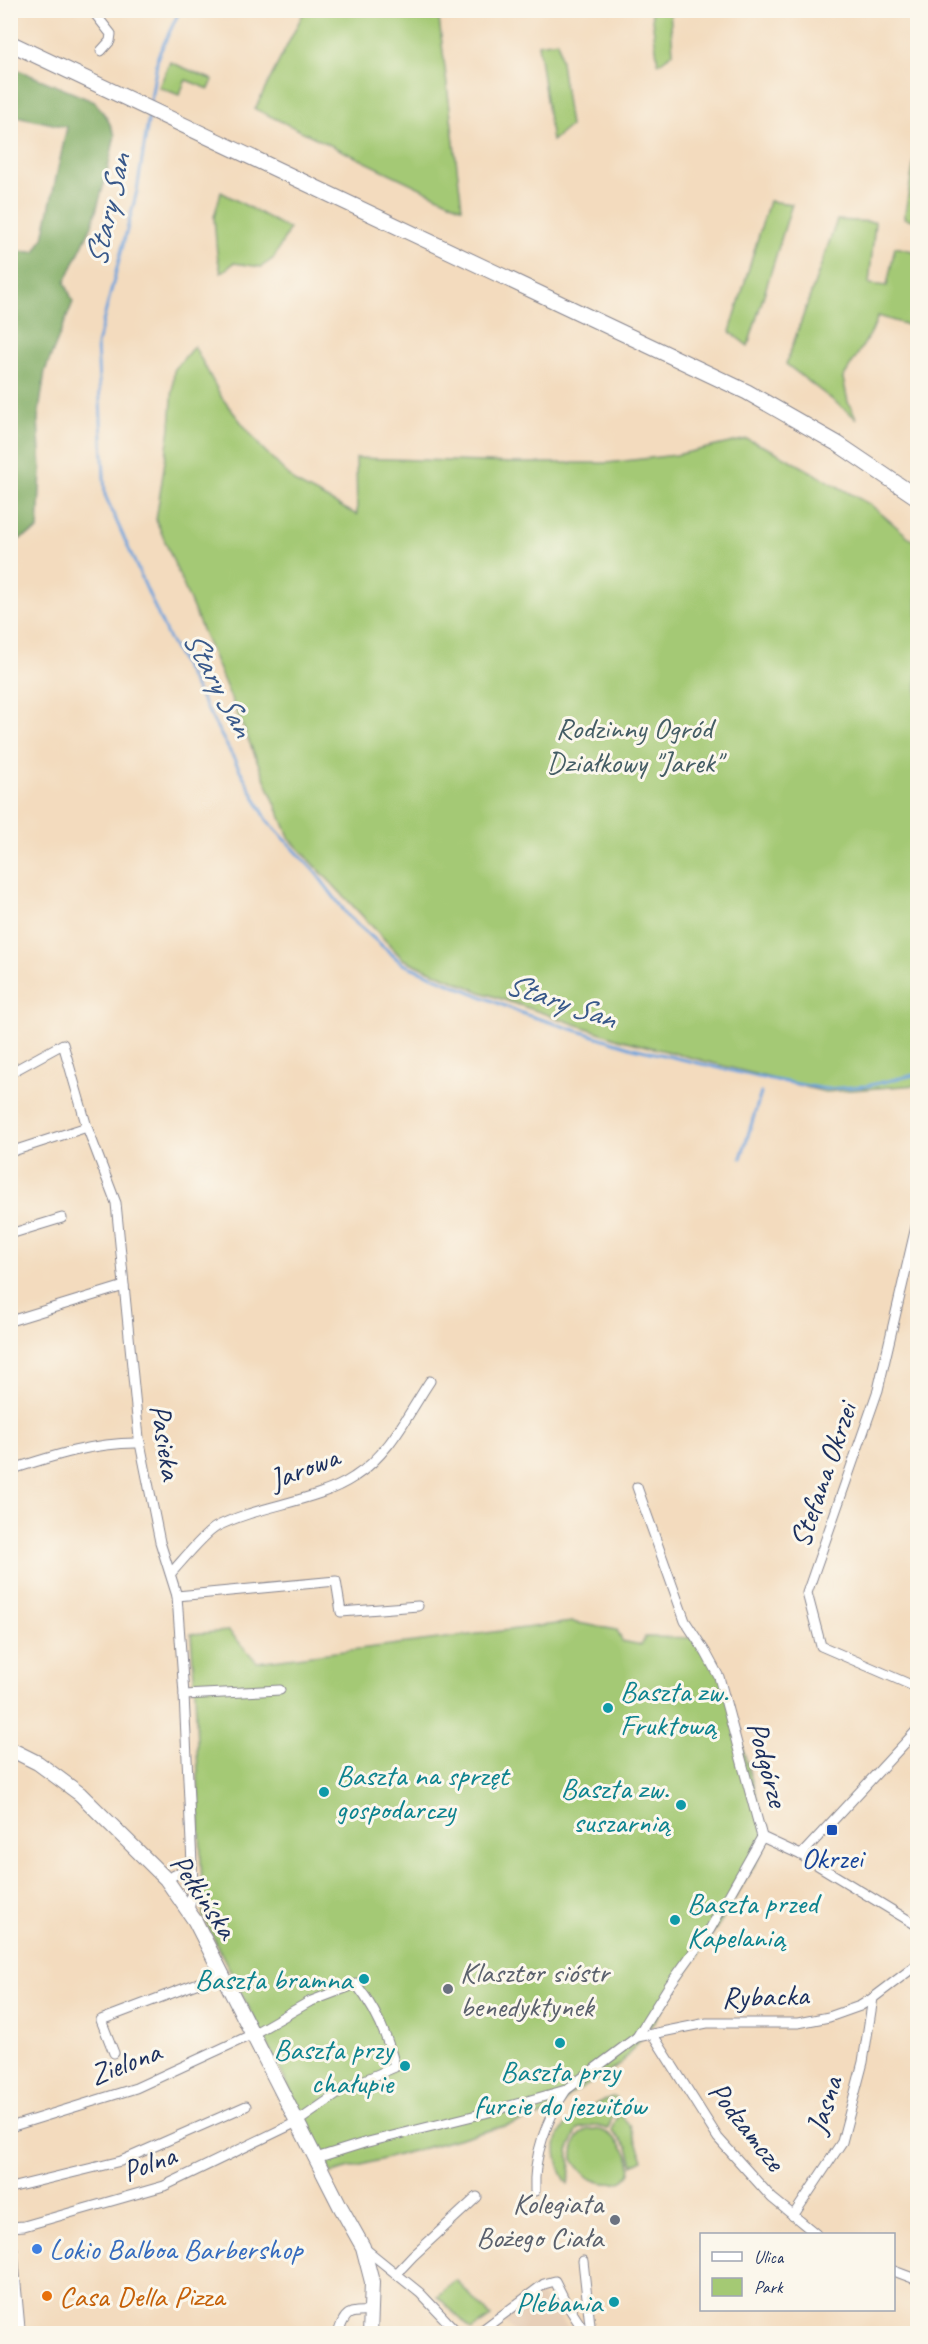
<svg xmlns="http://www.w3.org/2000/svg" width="928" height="2344" viewBox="0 0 928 2344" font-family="Caveat,sans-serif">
<rect width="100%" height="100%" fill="#fbf7ec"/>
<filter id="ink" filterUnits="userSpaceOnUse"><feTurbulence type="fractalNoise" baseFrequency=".0167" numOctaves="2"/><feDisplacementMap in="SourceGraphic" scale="12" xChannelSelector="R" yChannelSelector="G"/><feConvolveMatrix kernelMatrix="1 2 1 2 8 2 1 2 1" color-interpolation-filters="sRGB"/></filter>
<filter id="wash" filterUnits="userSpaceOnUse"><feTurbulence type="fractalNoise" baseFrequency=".008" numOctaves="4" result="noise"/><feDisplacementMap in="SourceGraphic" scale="24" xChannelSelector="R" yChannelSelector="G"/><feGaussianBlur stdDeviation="1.35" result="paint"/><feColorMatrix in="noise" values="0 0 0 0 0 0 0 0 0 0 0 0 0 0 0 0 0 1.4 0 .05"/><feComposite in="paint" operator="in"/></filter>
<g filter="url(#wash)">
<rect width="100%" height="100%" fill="#f3dbbe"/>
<polygon fill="#e7cfb8" points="539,2291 540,2294 572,2333 515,2333 503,2320"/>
<g fill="#a4c974" stroke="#607c69" stroke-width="1.5">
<polygon points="305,10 438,11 462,208 255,109"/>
<polygon points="651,11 670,11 673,53 658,64"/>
<polygon points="558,41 570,126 552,141 538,44"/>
<polygon points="170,62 213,80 209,89 186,80 179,95 159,87"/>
<polygon points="917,145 918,221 917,221 904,218"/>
<polygon points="221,192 289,229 274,258 261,267 234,263 221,273 217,254 214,217"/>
<polygon points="769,201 792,204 748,346 730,332"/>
<polygon points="837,220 875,222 869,284 887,286 895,247 917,252 917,328 878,316 872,331 843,378 848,402 857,419 786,364"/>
<polygon points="194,346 222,398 260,446 296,483 357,515 356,458 515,463 607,463 676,455 747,439 774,451 871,505 917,544 917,1085 825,1092 619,1039 481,992 403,959 290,839 156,520 170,428 174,370"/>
<polygon points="572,1622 617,1630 622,1641 641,1645 645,1637 701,1638 720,1669 763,1819 770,1827 764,1849 723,1918 651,2026 620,2065 569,2096 556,2112 332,2173 203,1917 195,1690 191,1634 229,1631 257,1662"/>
<path d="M612 2097 616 2098 618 2102 608 2129 594 2125 578 2129 568 2151 571 2164 568 2184C559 2172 552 2149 559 2135 566 2120 596 2102 612 2097Z"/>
<polygon points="619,2113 630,2126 643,2160 633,2165 628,2147 612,2131"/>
<path d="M589 2129C594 2129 599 2129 603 2131 617 2136 638 2161 628 2176 620 2188 598 2183 588 2177 582 2172 577 2166 573 2159 572 2146 577 2134 589 2129Z"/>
<polygon points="456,2280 491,2317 472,2330 437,2296"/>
</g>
<polygon fill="#83ad66" stroke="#4f6e62" stroke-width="1.5" points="11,67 95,102 107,118 115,135 106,177 92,225 65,282 73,302 45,371 38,419 41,470 38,530 18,540 10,538 11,251 35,252 43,238 67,127 11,115"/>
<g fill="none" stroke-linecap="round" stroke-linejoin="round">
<g stroke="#6ea3db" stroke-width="3">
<polyline points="150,105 158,56 180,10"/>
<polyline points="149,115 137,191 97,345 105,495 167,635 267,820 316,873 349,917 403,964 527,1015 633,1048 758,1077 826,1089 866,1086 918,1074"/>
<polyline points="741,1158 761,1093"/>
</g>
</g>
</g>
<g filter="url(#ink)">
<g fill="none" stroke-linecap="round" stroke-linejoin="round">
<g stroke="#87858e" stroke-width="11">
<g id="street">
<polyline points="92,10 111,34 110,41 101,51"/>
<polyline points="10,1073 63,1044 87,1127 116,1203 139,1438 160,1542 177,1596 184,1695 193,1885 189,1912"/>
<polyline points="10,1152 87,1127"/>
<polyline points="918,1218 878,1390 807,1593 821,1646 918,1688"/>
<polyline points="10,1234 62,1218"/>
<polyline points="10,1321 124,1286"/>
<path d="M10 1470C52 1456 96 1442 140 1443"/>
<polyline points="637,1487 685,1621 706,1653 719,1677 762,1837 710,1929 669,1986 637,2037"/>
<path d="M171 1573C182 1561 204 1534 216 1527 258 1505 317 1502 354 1477 389 1455 408 1414 430 1381"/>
<polyline points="177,1596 336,1581 341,1612 418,1606"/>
<polyline points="184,1695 280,1690"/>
<polyline points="762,1837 801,1855 918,1926"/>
<polyline points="801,1855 918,1729"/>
<polyline points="166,1879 192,1867"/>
<polyline points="653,2035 718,2138 772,2198 816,2234"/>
<polyline points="114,2053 101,2020 222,1974"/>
<path d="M10 2127 136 2088 253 2034 309 2002 356 1984C375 2008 388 2037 395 2067L346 2088 297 2122 164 2186 24 2226 10 2227"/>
<polyline points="316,2158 364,2143 485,2113 566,2090 637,2037 707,2023 798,2023 829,2017 860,2006 873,1998 918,1964"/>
<polyline points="10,2188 121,2161 246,2106"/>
<path d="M535 2191C533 2156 547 2118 566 2090"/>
<polyline points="793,2216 842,2142 863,2062 873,1998"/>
<polyline points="363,2247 420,2293 459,2334"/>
<polyline points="583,2261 591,2334"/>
<polyline points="894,2271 918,2280"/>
<polyline points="396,2274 413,2256 477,2197"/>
<path d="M338 2334C345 2312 348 2311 370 2312"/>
<polyline points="477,2334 544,2284 555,2281 566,2303 586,2334"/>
</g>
</g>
<g stroke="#87858e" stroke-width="16">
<g id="secondary">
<polyline points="10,1749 38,1763 80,1794 166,1879 195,1921 340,2206 363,2247 372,2282 370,2334"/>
<polyline points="10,2246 18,2334"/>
</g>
</g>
<g stroke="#87858e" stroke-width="17">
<polyline id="primary" points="10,43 747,392 838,444 918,498"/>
</g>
<use href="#street" stroke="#fff" stroke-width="9"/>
<use href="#secondary" stroke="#fff" stroke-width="14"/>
<use href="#primary" stroke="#fff" stroke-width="15"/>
</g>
</g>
<g fill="#0f9aa8" stroke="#fbf7ec" stroke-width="2">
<circle cx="608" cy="1708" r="6"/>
<circle cx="324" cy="1792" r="6"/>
<circle cx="681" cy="1805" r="6"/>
<circle cx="675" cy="1920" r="6"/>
<circle cx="364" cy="1979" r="6"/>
<circle cx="560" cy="2043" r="6"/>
<circle cx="405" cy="2066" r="6"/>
<circle cx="614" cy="2302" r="6"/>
</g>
<rect fill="#1a4fb4" stroke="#fbf7ec" stroke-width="2" x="826" y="1824" width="12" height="12" rx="3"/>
<g fill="#6b7280" stroke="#fbf7ec" stroke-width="2">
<circle cx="448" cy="1989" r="6"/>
<circle cx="615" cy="2220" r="6"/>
</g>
<circle fill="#3f7fe0" stroke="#fbf7ec" stroke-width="2" cx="37" cy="2249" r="6"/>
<circle fill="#e8710a" stroke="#fbf7ec" stroke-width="2" cx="47" cy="2296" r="6"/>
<g text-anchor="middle" stroke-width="6" stroke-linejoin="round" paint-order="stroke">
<g font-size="30" fill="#445d65" stroke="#fbf7ec">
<text x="634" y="738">Rodzinny Ogród<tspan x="634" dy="34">Działkowy "Jarek"</tspan></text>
</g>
<g font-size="30" fill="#1b2f5e" stroke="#fbf7ec">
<text transform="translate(166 1442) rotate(81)" y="10">Pasieka</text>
<text transform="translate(304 1468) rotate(-21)" y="10">Jarowa</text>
<text transform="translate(823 1475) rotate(-71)" y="10">Stefana Okrzei</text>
<text transform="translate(768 1764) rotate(75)" y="10">Podgórze</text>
<text transform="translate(204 1896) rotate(56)" y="10">Pełkińska</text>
<text transform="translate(765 1996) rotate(-2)" y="10">Rybacka</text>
<text transform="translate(125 2063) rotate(-21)" y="10">Zielona</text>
<text transform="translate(824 2105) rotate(-72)" y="10">Jasna</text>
<text transform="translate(747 2126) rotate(52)" y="10">Podzamcze</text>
<text transform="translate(149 2163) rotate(-20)" y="10">Polna</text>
</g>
<g font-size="30" fill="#0d838f" stroke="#fbf7ec" text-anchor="end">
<text x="620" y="1701" text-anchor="start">Baszta zw.<tspan x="620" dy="34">Fruktową</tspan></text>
<text x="336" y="1785" text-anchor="start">Baszta na sprzęt<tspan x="336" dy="34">gospodarczy</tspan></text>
<text x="669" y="1798">Baszta zw.<tspan x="669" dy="34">suszarnią</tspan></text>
<text x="687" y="1913" text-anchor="start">Baszta przed<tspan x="687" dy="34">Kapelanią</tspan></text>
<text x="352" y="1989">Baszta bramna</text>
<text x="393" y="2059">Baszta przy<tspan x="393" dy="34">chałupie</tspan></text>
<text x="560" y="2081" text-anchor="middle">Baszta przy<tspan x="560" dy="34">furcie do jezuitów</tspan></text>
<text x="602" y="2312">Plebania</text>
</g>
<g font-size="30" fill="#164399" stroke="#fbf7ec">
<text x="832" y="1868">Okrzei</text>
</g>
<g font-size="30" fill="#5b616d" stroke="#fbf7ec" text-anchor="start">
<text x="460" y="1982">Klasztor sióstr<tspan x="460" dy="34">benedyktynek</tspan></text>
<text x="603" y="2213" text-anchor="end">Kolegiata<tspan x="603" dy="34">Bożego Ciała</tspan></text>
</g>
<g font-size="30" fill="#366cbe" stroke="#fbf7ec" text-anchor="start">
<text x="49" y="2259">Lokio Balboa Barbershop</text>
</g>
<g font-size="30" fill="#c56008" stroke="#fbf7ec" text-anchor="start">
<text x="59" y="2306">Casa Della Pizza</text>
</g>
<g font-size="32" font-style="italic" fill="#38588a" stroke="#fbf7ec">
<text transform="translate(107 210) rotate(-77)" y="11">Stary San</text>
<text transform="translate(219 683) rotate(62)" y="11">Stary San</text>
<text transform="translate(561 1000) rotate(19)" y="11">Stary San</text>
</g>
</g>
<rect width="928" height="2344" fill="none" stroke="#fbf7ec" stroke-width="36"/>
<rect x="700" y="2233" width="195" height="78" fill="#fbf7ec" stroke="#a1a7b3" stroke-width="1.5"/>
<rect x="712" y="2252" width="30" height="9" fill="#ffffff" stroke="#a1a7b3" stroke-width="1.5"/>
<text x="754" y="2263" font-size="18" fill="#1b2f5e">Ulica</text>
<rect x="712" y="2278" width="30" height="18" fill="#a4c974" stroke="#a1a7b3" stroke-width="1.5"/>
<text x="754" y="2293" font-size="18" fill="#1b2f5e">Park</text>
</svg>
